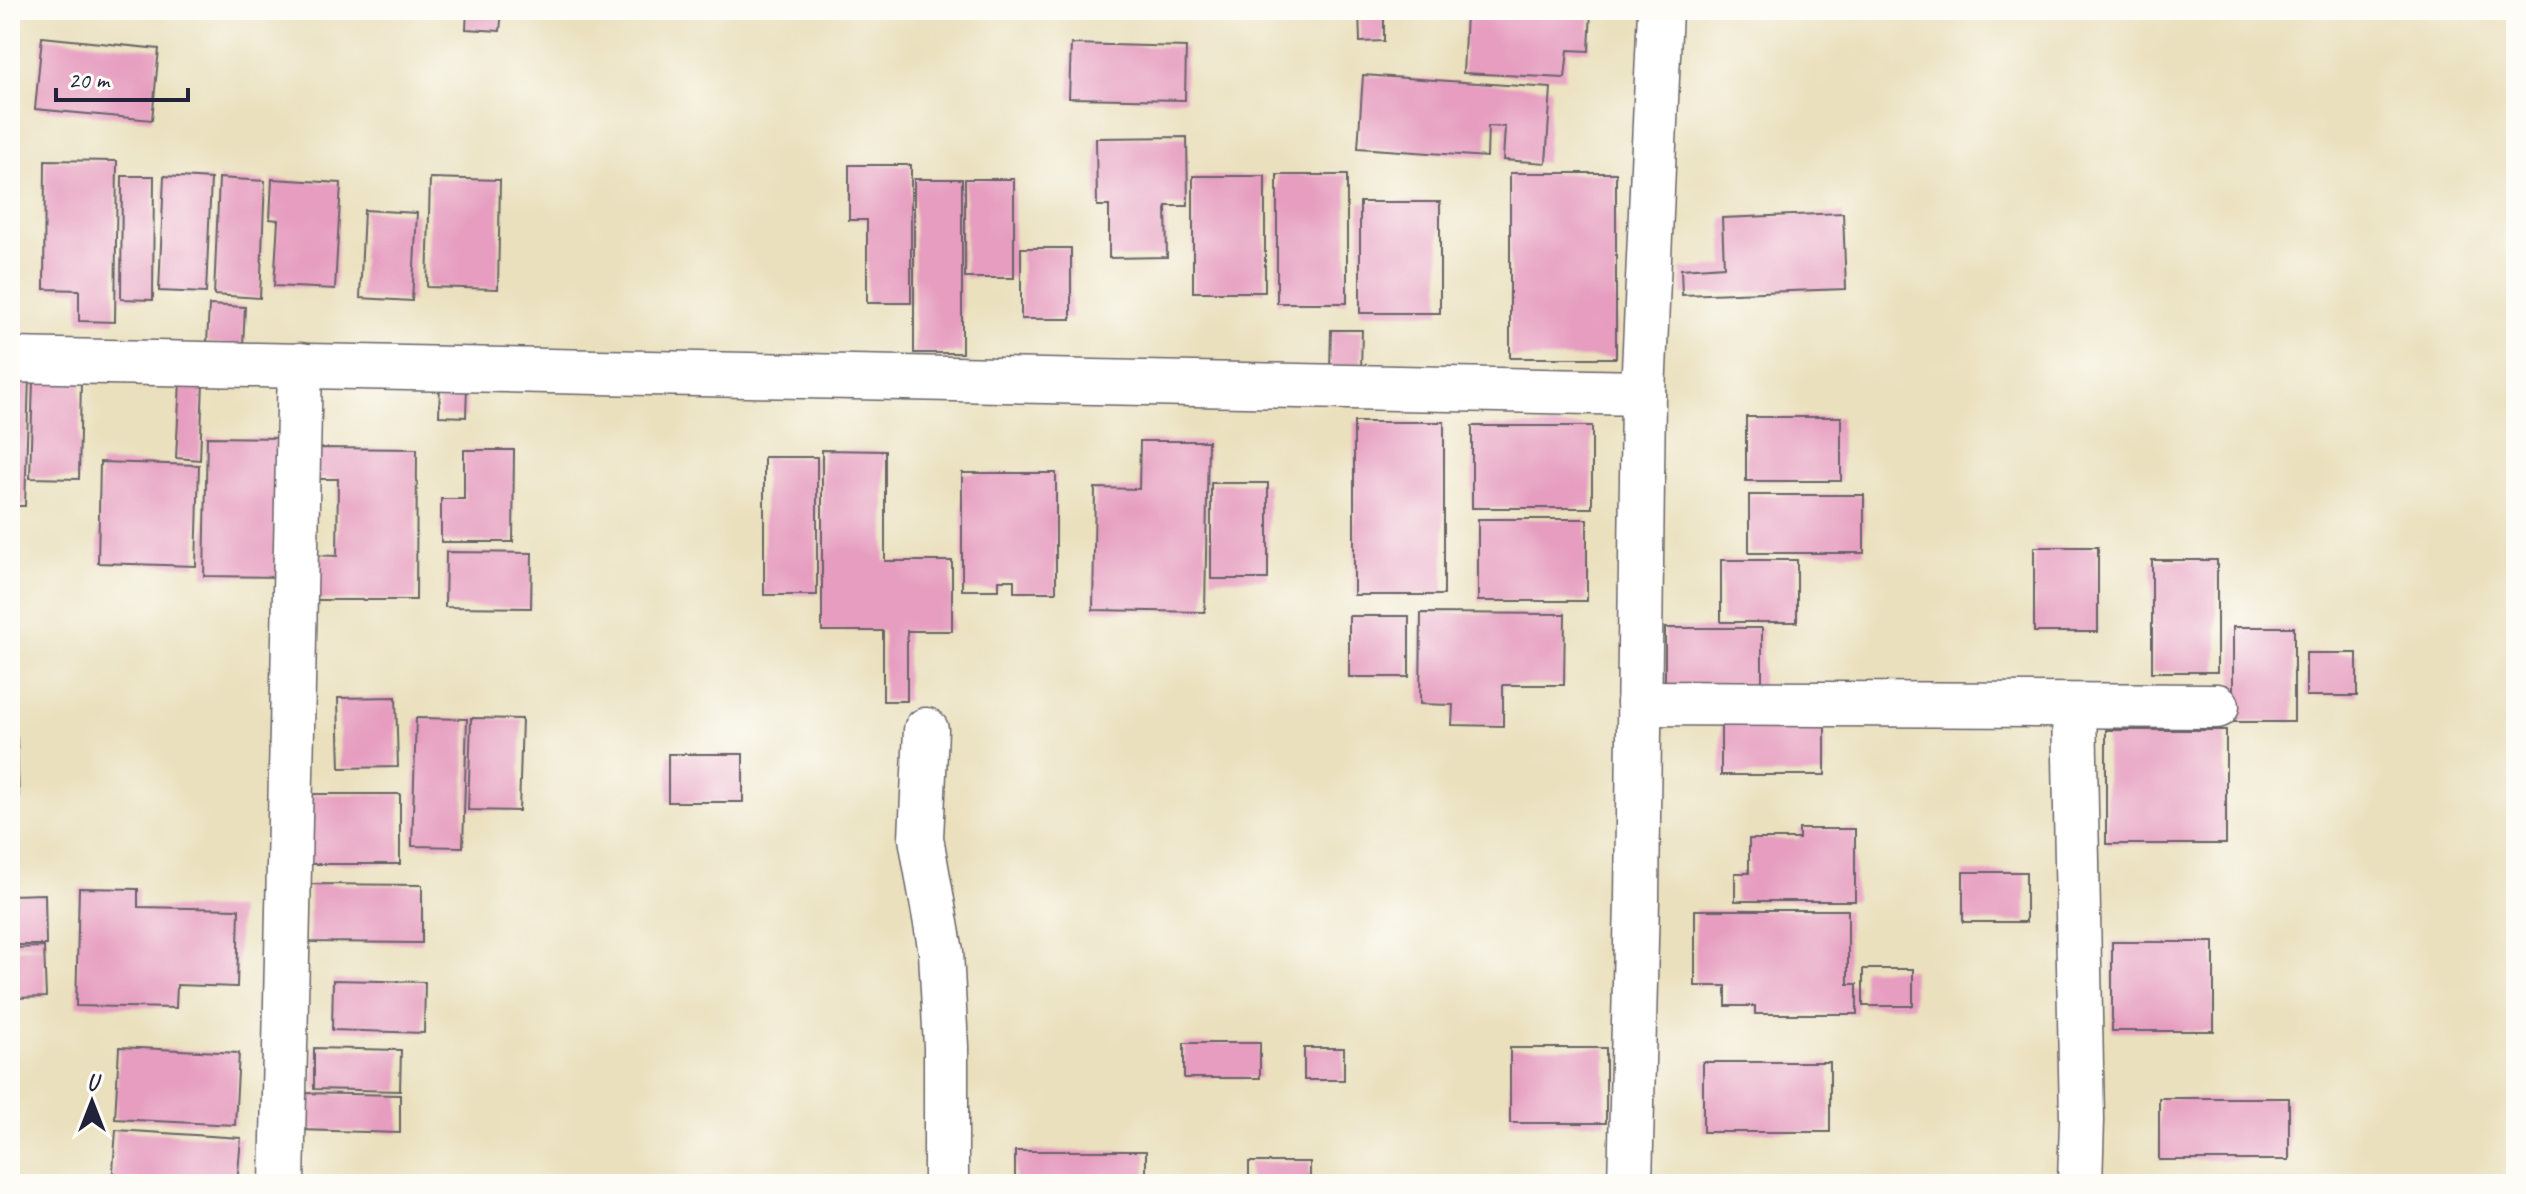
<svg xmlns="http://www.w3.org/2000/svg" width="2526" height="1194" viewBox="0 0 2526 1194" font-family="Caveat,sans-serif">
<rect width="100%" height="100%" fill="#fdfcf7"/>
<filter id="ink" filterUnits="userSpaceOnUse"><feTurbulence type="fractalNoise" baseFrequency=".0125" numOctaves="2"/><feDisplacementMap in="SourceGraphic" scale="16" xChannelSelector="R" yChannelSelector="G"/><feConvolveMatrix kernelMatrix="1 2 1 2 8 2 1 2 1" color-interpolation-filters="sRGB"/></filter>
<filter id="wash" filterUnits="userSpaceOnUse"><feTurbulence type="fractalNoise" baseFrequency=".006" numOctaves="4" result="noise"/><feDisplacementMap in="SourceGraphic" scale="32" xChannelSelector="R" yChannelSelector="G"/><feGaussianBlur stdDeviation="1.8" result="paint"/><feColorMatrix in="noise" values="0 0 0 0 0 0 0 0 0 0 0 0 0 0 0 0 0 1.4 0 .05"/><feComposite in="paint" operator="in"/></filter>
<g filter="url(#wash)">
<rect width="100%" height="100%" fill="#eae0bd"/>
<g id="blocks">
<g fill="#e69dbf">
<polygon points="467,10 502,10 500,31 466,29"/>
<polygon points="1359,10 1384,10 1384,41 1360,42"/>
<polygon points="1496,10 1591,10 1589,51 1568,50 1565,78 1463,73 1466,14 1496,15"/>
<polygon points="42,37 159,49 152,120 35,109"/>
<polygon points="1071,44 1186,47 1185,100 1069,98"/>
<polygon points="1363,75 1551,88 1546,163 1503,160 1505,127 1488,126 1487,157 1358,148"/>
<polygon points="1187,137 1188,206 1166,206 1167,257 1109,258 1109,206 1097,206 1096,138"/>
<polygon points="45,160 117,161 115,322 79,321 79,290 44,289"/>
<polygon points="849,165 911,165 911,303 867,303 867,220 849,220"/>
<rect x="1510" y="173" width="106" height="185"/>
<rect x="1277" y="175" width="70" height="128"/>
<polygon points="122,176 154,176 153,300 121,299"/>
<polygon points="164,176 211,179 206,293 159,291"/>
<rect x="1193" y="176" width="72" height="116"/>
<polygon points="219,178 265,181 260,298 214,295"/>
<polygon points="430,178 500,180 498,289 427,287"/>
<polygon points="272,179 341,183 335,289 274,286 278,220 270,219"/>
<rect x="914" y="179" width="48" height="174"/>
<rect x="965" y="179" width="49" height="99"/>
<rect x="1360" y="202" width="80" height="111"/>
<polygon points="364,210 417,213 412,301 360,298"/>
<polygon points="1843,213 1846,289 1682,295 1681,269 1724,266 1722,218"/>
<rect x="1021" y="248" width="50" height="71"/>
<polygon points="209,305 245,307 243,346 207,343"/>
<polygon points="1331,330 1362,330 1361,370 1330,370"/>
<polygon points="10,376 29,376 25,506 10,506"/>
<polygon points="33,380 81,381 79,479 30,478"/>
<polygon points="180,381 203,382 200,460 176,458"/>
<polygon points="440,384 467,385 466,417 439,416"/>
<rect x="1746" y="417" width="95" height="64"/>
<rect x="1354" y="422" width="90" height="173"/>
<rect x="1472" y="426" width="120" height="82"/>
<polygon points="207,437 284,438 281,577 204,576"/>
<polygon points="1140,441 1208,441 1205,612 1093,610 1095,488 1139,489"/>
<polygon points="318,448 417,449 416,600 309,600 310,555 337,556 338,479 317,479"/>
<polygon points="464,450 514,450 513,542 441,542 441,499 464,499"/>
<polygon points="822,450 885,451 885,561 952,561 952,631 907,631 907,701 883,701 883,631 822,631"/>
<rect x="764" y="457" width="53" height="138"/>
<polygon points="100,462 199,465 196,566 98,563"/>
<polygon points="962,473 1056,473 1056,592 1014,592 1014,580 999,580 999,590 962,590"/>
<rect x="1211" y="483" width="57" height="96"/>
<rect x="1749" y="495" width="115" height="58"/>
<rect x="1478" y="519" width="109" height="82"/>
<rect x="2034" y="547" width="64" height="85"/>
<polygon points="446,552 532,553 531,608 445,607"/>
<rect x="1721" y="560" width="76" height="62"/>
<rect x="2152" y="560" width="65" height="112"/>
<polygon points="1421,613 1565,614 1564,685 1503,685 1503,726 1452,725 1453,705 1420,704"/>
<rect x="1349" y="616" width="60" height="61"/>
<rect x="2233" y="627" width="61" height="95"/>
<rect x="1665" y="628" width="97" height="64"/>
<rect x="2306" y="653" width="51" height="43"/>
<polygon points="396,697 398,767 340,768 338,698"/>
<polygon points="416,718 467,719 463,847 412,846"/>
<polygon points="471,718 522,719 519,811 468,810"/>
<rect x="1721" y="722" width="104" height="53"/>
<rect x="2106" y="730" width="120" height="114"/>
<polygon points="17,738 19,803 10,803 10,739"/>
<rect x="668" y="754" width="75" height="48"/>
<rect x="303" y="794" width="97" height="70"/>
<polygon points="1799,829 1855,829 1855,901 1735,901 1735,873 1749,873 1749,839 1799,839"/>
<rect x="1963" y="872" width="63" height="50"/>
<polygon points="310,884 422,885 422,943 309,942"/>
<polygon points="79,888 138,889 138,907 239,909 237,987 177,985 176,1008 76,1006"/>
<polygon points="45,894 46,945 10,945 10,895"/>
<polygon points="1695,910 1848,910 1848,984 1857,984 1857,1014 1755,1014 1755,1006 1726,1006 1726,986 1695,986"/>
<rect x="2112" y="942" width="102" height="89"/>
<polygon points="44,947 46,997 10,998 10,948"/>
<rect x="1863" y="969" width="50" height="37"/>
<polygon points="333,980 425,982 424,1033 332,1030"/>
<rect x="1184" y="1043" width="76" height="35"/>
<polygon points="119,1047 239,1053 235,1125 115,1119"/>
<polygon points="314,1048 401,1050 400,1091 314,1089"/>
<rect x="1304" y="1048" width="40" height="32"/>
<rect x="1510" y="1048" width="96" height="75"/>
<rect x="1703" y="1062" width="127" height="70"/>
<polygon points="300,1093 400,1095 400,1133 299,1130"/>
<rect x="2159" y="1098" width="130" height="62"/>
<polygon points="116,1130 241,1138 237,1184 112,1184"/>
<rect x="1015" y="1151" width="131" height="33"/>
<rect x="1249" y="1162" width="61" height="22"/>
</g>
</g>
</g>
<g filter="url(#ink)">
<use href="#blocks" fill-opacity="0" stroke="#686468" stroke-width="2"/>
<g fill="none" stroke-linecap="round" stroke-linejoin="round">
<g stroke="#686468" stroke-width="47">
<g id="minor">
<polyline points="10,360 1643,393"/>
<polyline points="1639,703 2217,706"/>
<polyline points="2074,706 2082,1120 2080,1184"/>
<polyline points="926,730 921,838 941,952 946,1047 946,1184"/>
<polyline points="282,1184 300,365"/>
<polyline points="1630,1184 1637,901 1643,393 1660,10"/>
</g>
</g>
<use href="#minor" stroke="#fff" stroke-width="44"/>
</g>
</g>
<rect width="2526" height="1194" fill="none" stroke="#fdfcf7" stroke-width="40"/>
<g transform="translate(92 1102)" stroke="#fdfcf7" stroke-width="6" paint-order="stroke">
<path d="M0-6L14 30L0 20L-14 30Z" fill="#22223b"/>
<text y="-12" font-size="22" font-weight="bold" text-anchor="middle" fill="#22223b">U</text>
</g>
<path d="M56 88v12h132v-12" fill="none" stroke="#22223b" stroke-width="4"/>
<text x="68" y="88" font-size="24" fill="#22223b" stroke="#fdfcf7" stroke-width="6" paint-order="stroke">20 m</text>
</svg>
